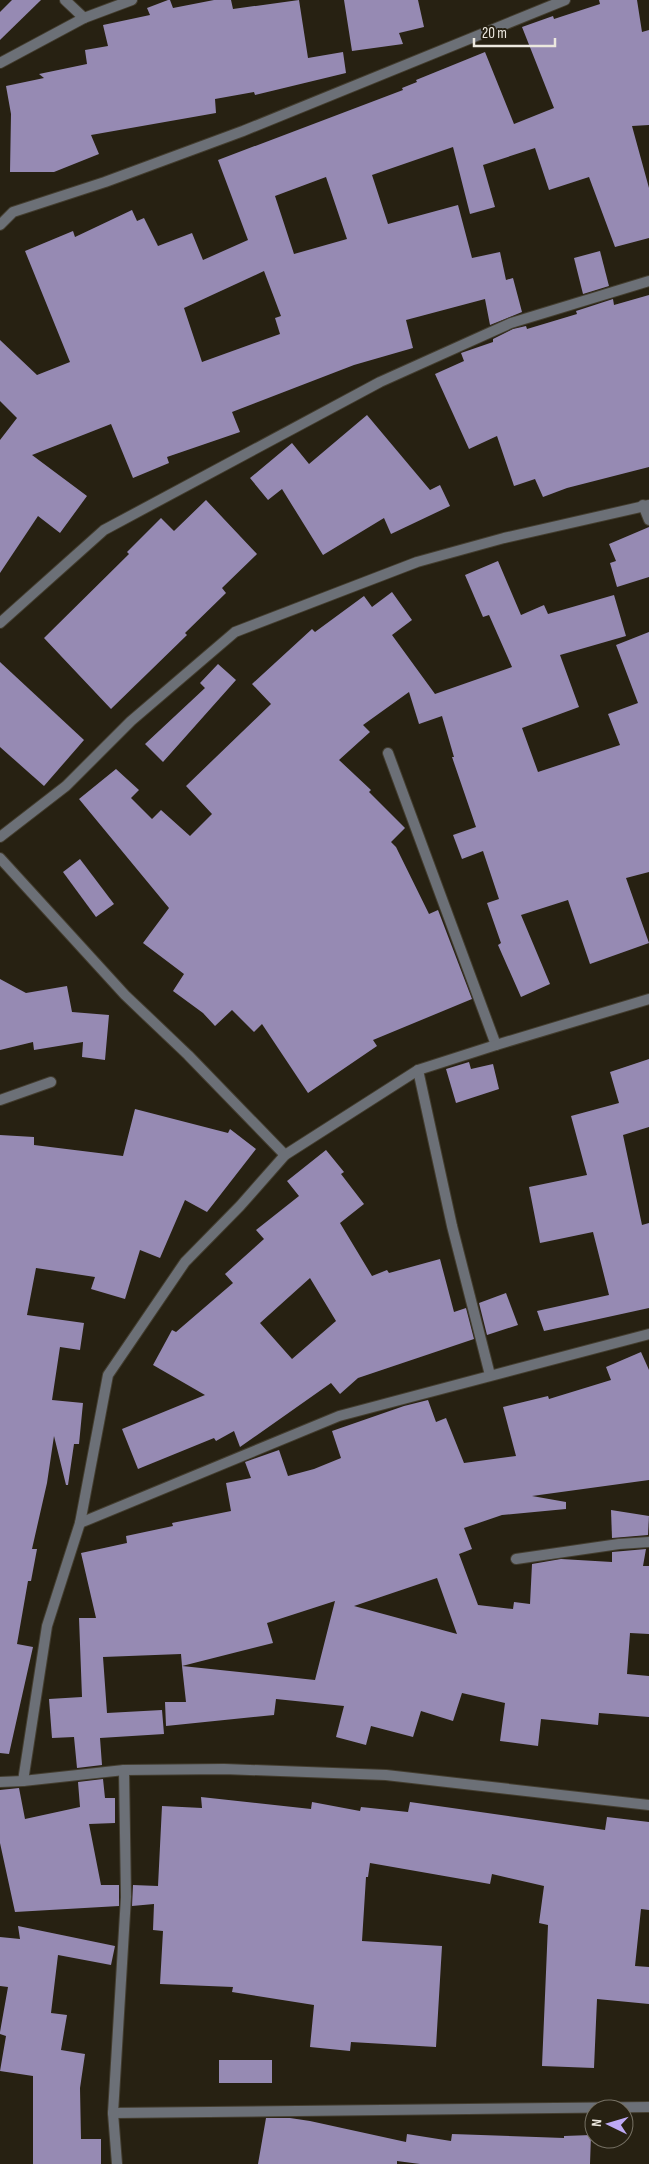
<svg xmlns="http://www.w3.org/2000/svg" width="649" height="2164" viewBox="0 0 649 2164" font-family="'Sofia Sans Condensed',sans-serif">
<rect width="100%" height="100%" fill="#272112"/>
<g fill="#968ab3" fill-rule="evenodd">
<polygon points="12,0 41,0 0,40 0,12"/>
<polygon points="168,0 170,0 173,8 214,0 231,0 233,9 299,0 308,58 343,52 346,73 255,95 254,92 215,99 216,113 91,135 99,154 54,172 10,172 11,114 6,86 44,78 39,74 87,64 85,50 108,46 103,25 150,15 147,8"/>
<polygon points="344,0 418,0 424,27 399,33 403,44 352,51"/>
<path d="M599 0H637L642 32 649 30V125L632 126 649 188V238L615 247 589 177 549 190 535 148 483 165 495 207 470 214 453 147 372 175 388 224 458 205 472 258 500 252 506 280 513 278 522 312 490 325 485 299 406 320 413 348 354 365 232 412 240 432 167 457 169 463 133 478 111 424 32 455 87 496 60 533 38 516 0 573V440L17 418 0 401V340L37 375 70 362 25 251 73 231 75 237 132 210 137 221 144 218 158 246 192 233 203 260 248 240 218 160 403 90 402 88 417 82 416 80 485 52 514 124 554 108 522 27 553 16 554 19 600 4ZM326 177 347 239 294 254 275 196ZM264 271 281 316 275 318 280 334 202 362 184 308Z"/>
<polygon points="600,251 609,286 583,294 574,258"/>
<polygon points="649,295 649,467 567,488 543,497 535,479 514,486 497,436 469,449 435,374 464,361 461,353 493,342 493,339 513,329 526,326 527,329 577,314 576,311 613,299 614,305"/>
<polygon points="367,415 430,490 440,485 450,506 391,534 384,518 323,555 282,489 268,500 250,478 292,443 309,464"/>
<polygon points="206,500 257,554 222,588 226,593 185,633 187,635 111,709 44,638 129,554 127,552 161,518 174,531"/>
<polygon points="649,527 649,577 617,587 610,563 616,561 609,544"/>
<polygon points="498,561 521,615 544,605 548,614 614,595 626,636 560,655 579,707 522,728 538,772 620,745 608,714 638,703 616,645 649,632 649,872 626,878 649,943 590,964 568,900 521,915 550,984 521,997 498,945 501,943 487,903 499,899 483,851 462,859 453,835 476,827 452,757 454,757 442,716 419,724 409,692 363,725 370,732 339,760 371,790 369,792 405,828 391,842 396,847 429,914 438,910 472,999 373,1040 377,1046 308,1093 262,1024 254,1032 232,1010 215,1026 203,1013 173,991 184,974 143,943 169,908 79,799 116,769 139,790 131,798 152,819 161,810 190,836 212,814 186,786 271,704 252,684 312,629 315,632 364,596 372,607 392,592 412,620 392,635 435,694 512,667 489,615 483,617 465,575"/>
<polygon points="0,662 84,740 44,786 0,747"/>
<polygon points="218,664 236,680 163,762 145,744 205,688 200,683"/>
<polygon points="80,859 114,904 96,917 63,872"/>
<polygon points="0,979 26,993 67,986 72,1012 109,1015 105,1060 82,1057 83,1042 34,1050 33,1042 0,1050"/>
<polygon points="649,1059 649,1127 623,1135 642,1225 649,1223 649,1308 544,1331 537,1311 609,1295 593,1232 540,1243 529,1187 587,1175 571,1116 619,1103 610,1072"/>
<polygon points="469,1062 471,1069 493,1064 499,1089 456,1103 446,1069"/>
<polygon points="135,1109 228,1133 230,1129 256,1149 207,1212 185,1200 160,1258 140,1250 125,1299 91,1289 95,1277 36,1268 27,1315 84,1323 80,1350 60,1347 52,1400 83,1403 79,1444 74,1444 68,1485 66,1485 54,1436 47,1483 32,1549 37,1549 31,1581 28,1581 17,1644 33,1647 9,1754 0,1753 0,1135 34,1137 34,1145 123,1156"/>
<path d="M326 1150 344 1172 341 1174 364 1204 340 1223 372 1276 387 1270 389 1273 440 1259 454 1312 466 1308 474 1339 358 1378 340 1394 331 1383 240 1447 234 1431 216 1441 214 1438 138 1469 122 1429 205 1395 153 1365 172 1330 176 1332 233 1283 225 1274 264 1239 256 1230 299 1196 287 1181ZM310 1278 336 1321 292 1359 260 1323Z"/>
<polygon points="506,1293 518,1325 487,1335 479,1303"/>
<path d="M641 1352 649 1370V1480L532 1496 566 1502V1509L502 1515 464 1528 472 1549 459 1554 478 1605 513 1609 514 1602 530 1604 532 1564 561 1559 612 1562V1552L646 1549 643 1566H649V1634L630 1633 627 1674 649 1676V1717L599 1713 598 1725 541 1719 538 1746 500 1741 505 1703 462 1693 453 1721 421 1711 413 1737 371 1726 366 1745 336 1737 344 1706 276 1699 274 1715 166 1726 165 1702H186L182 1666 315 1680 335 1601 267 1623 273 1643 182 1666 181 1654 103 1657 107 1713 162 1710 164 1734 100 1738 102 1765 77 1768 74 1737 52 1738 49 1699 82 1697 79 1618H96L81 1553 127 1543 126 1536 173 1526 172 1523 231 1511 226 1483 251 1478 245 1462 279 1450 288 1476 314 1469 341 1458 332 1431 404 1406 428 1400 436 1422 446 1418 464 1463 516 1456 503 1407 548 1396 549 1399 611 1380 606 1367ZM437 1578 457 1634 354 1606Z"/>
<polygon points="611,1510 649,1516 648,1535 612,1538"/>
<polygon points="103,1779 105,1798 115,1798 115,1823 89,1824 101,1885 119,1885 119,1906 15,1912 0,1843 0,1790 19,1788 25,1819 80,1807 78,1782"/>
<polygon points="201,1797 311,1809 312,1802 360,1811 361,1807 408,1812 410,1802 605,1830 607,1817 649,1822 649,1910 641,1909 635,1966 649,1967 649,2004 597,1999 594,2068 542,2066 548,1925 539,1923 544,1886 492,1874 490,1884 370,1863 368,1877 366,1877 362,1941 442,1946 436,2047 351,2042 350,2051 310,2047 314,2005 232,1992 233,1987 160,1984 163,1931 153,1930 154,1904 132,1906 133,1885 158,1886 162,1806 202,1808"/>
<polygon points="18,1926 115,1946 111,1965 58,1955 51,2013 67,2015 61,2050 85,2054 80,2088 81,2139 101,2139 101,2164 33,2164 33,2076 0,2071 6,2036 0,2034 0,2032 8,1987 0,1986 0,1937 20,1939"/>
<rect x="219" y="2060" width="53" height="23"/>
<polygon points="266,2118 290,2118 310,2121 406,2142 407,2134 451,2141 452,2134 564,2138 564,2136 591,2135 590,2164 420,2164 397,2161 397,2164 258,2164"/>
</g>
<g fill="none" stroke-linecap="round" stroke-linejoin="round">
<g stroke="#433d2f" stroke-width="12">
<g id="street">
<polyline points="65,0 84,18"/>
<polyline points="0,63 84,18 132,0"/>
<polyline points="0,225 13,212 105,182 243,131 565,0"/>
<polyline points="643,505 649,520"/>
<polyline points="0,623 104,530 380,382 511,323 649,281"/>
<polyline points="388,753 496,1045"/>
<polyline points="0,837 66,786 131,721 235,632 417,562 504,538 649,505"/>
<polyline points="0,858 125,995 188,1055 285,1155"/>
<polyline points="418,1070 452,1226 490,1375"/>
<polyline points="0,1100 51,1082"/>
<polyline points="80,1523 339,1416 649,1334"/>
<polyline points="516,1559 619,1544 649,1542"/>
<polyline points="23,1781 47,1626 80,1523 108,1375 185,1262 240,1206 285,1155 418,1070 496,1045 649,999"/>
<polyline points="0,1782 23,1781 124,1770 224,1769 386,1775 649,1805"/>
<polyline points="113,2113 649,2107"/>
<polyline points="117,2164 113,2113 126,1897 124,1770"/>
</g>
</g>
<use href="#street" stroke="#6c7077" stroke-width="10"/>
</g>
<g transform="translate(609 2124) rotate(275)"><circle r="24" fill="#272112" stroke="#767164"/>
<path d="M0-4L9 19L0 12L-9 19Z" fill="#bda9f5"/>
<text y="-8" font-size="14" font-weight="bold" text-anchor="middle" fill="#ece8df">N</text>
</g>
<path d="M474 38v8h81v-8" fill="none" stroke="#ece8df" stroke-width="2.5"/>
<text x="482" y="38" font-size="15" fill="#ece8df" stroke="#272112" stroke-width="4" paint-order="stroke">20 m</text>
</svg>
